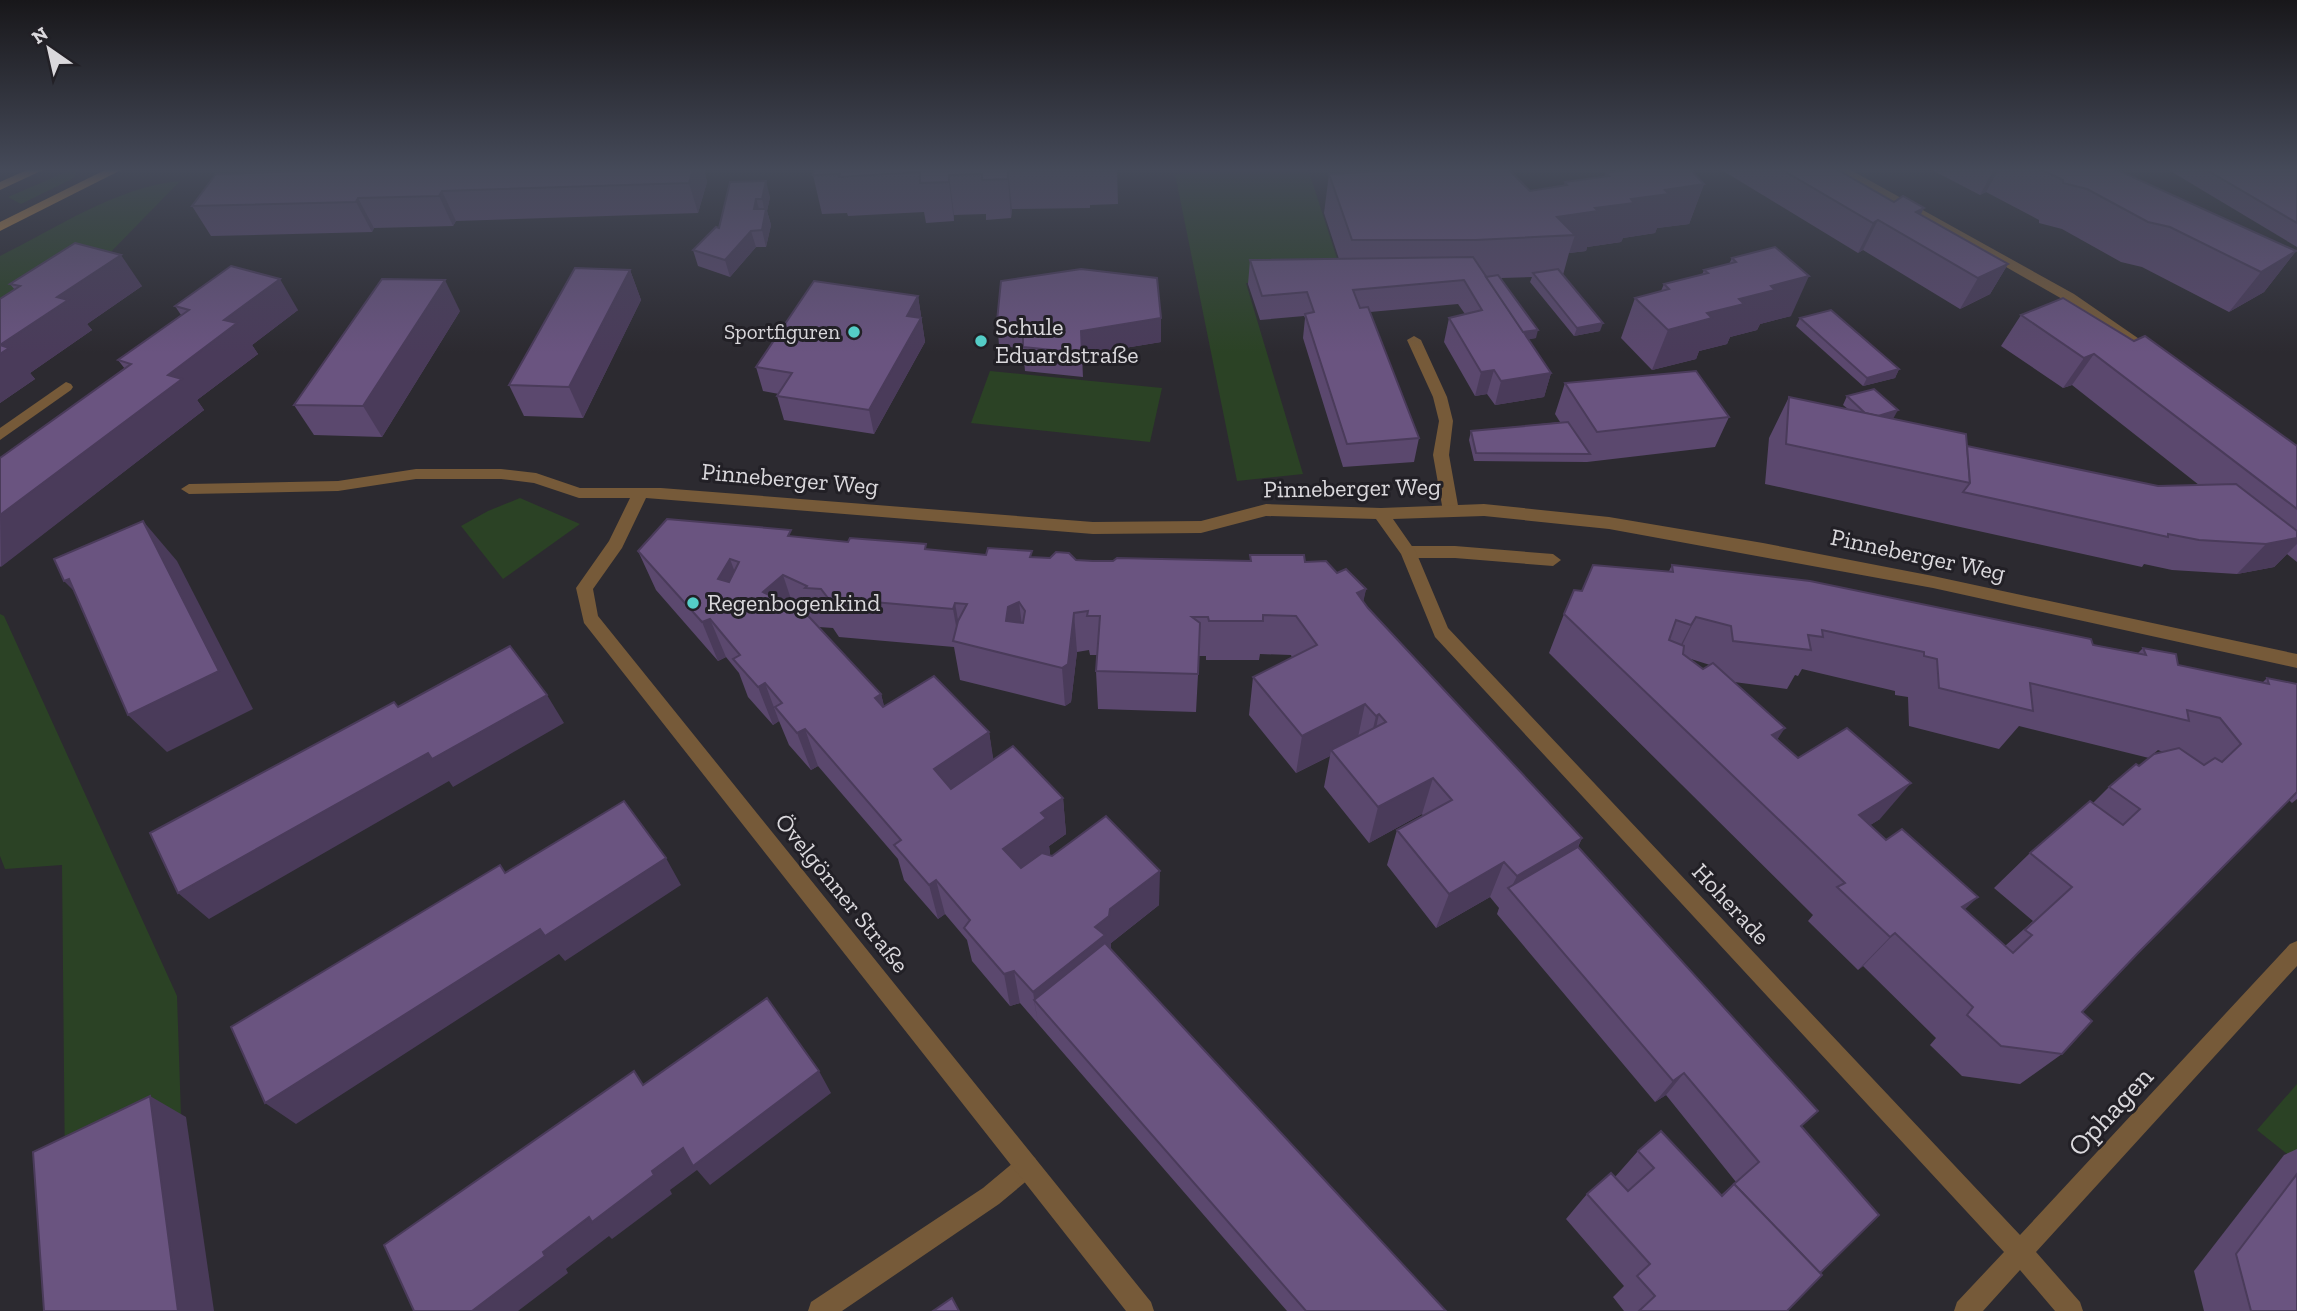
<svg xmlns="http://www.w3.org/2000/svg" width="2297" height="1311" viewBox="0 0 2297 1311" font-family="'Zilla Slab',serif">
<rect width="100%" height="100%" fill="#2c2a30"/>
<g fill="#2b4225">
<polygon points="73,169 79,170 72,179 21,204 8,197"/>
<polygon points="1239,169 1308,169 1344,280 1246,283 1303,474 1237,481 1175,174"/>
<path d="M180 181 104 259 0 331V256C57 228 116 187 180 181Z"/>
<polygon points="990,371 1162,388 1150,442 971,423"/>
<polygon points="520,498 580,524 503,579 461,526 488,511"/>
<polygon points="0,614 4,616 177,996 181,1116 65,1175 62,865 5,869 0,856"/>
<polygon points="2297,1084 2297,1162 2257,1130"/>
</g>
<g fill="none" stroke-linecap="round" stroke-linejoin="round">
<g fill="#765a39" fill-rule="evenodd">
<polygon points="1414,336 1421,340 1447,397 1453,421 1449,455 1459,511 1451,517 1443,511 1433,455 1439,421 1433,397 1407,340"/>
<polygon points="66,382 71,384 73,387 71,390 0,440 0,428"/>
<polygon points="1408,546 1455,546 1553,554 1561,560 1553,566 1455,558 1408,558 1400,552"/>
<polygon points="1027,1154 1035,1158 1039,1166 1035,1174 999,1204 842,1311 808,1311 811,1302 983,1188 1019,1158"/>
</g>
<g fill="#765a39" fill-rule="evenodd">
<polygon points="1834,169 1849,169 2074,294 2161,354 2154,358 2149,357 2064,300"/>
<polygon points="416,469 501,469 536,473 580,488 661,488 1093,522 1201,521 1266,504 1381,508 1484,504 1609,517 1763,543 1933,576 2297,654 2297,668 1933,588 1609,529 1484,516 1393,519 1416,552 1448,628 2020,1235 2290,944 2297,941 2297,966 2036,1252 2080,1302 2083,1311 2055,1311 2020,1270 1983,1311 1954,1311 1957,1302 2004,1252 1435,637 1401,554 1376,519 1266,516 1201,533 1093,534 646,498 622,548 593,589 598,616 1151,1302 1154,1311 1126,1311 584,623 576,588 609,541 630,498 579,498 534,483 501,479 416,479 338,491 189,494 181,489 189,484 338,481"/>
</g>
<g fill="#c0873d" fill-rule="evenodd">
<polygon points="29,169 45,169 0,190 0,182"/>
<polygon points="107,169 123,169 0,231 0,222"/>
</g>
</g>
<g fill="#5b486e" fill-rule="evenodd">
<polygon points="376,169 704,169 707,182 698,213 456,221 453,226 374,228 372,232 211,236 192,206"/>
<polygon points="814,169 1117,169 1118,204 1090,205 1090,208 1012,209 1011,218 986,220 986,214 954,215 954,221 926,223 924,212 848,216 847,213 822,214 813,175"/>
<polygon points="1720,169 1836,169 1894,202 1921,215 2008,264 1990,294 1960,309 1863,250 1858,253"/>
<polygon points="1930,169 2115,169 2296,251 2264,292 2229,312 2142,267 2121,262 2062,229 2039,223 2039,220 1986,192 1980,195"/>
<polygon points="2167,169 2297,169 2297,247"/>
<polygon points="1606,173 1704,184 1689,224 1657,228 1655,233 1623,238 1621,242 1587,247 1586,251 1569,253 1563,275 1600,331 1574,336 1530,282 1532,277 1501,278 1536,338 1528,339 1551,373 1544,397 1495,405 1487,394 1475,396 1444,342 1449,318 1465,314 1458,304 1370,312 1419,438 1414,462 1343,467 1303,338 1305,318 1304,316 1260,320 1248,284 1250,260 1339,259 1324,213 1329,174 1530,191 1564,185 1565,182 1605,176"/>
<polygon points="730,182 770,197 767,211 771,225 766,247 756,247 730,277 698,266 693,250 719,228"/>
<polygon points="1732,258 1791,316 1760,324 1757,330 1730,337 1727,344 1699,351 1696,359 1652,370 1621,338 1635,298 1661,291 1664,284 1702,275 1704,270 1729,264"/>
<polygon points="630,270 641,300 583,418 524,416 509,385"/>
<polygon points="10,284 142,286 87,324 92,330 30,373 35,379 0,403 15,290"/>
<polygon points="918,296 925,342 874,434 784,420 777,396 779,394 763,391 756,367"/>
<polygon points="175,306 298,310 252,345 258,354 197,400 204,410 0,567 0,458 125,369 118,360 181,315"/>
<polygon points="460,311 382,437 314,435 294,405"/>
<polygon points="2021,315 2297,446 2297,562 2287,554 2274,567 2237,574 2172,570 2144,564 2142,567 1765,484 1769,438 1789,397 1848,409 1843,405 1847,396 1893,419 1967,446 2158,486 2199,485 2072,385 2063,388 2001,346"/>
<polygon points="1161,318 1161,342 1082,355 1083,377 1025,371 1023,349 999,345 997,321"/>
<polygon points="1800,318 1899,369 1895,378 1863,386 1796,326"/>
<polygon points="1565,383 1729,417 1715,447 1587,462 1474,461 1469,440 1471,431 1560,422 1555,414"/>
<polygon points="793,537 986,555 1093,561 1250,561 1250,555 1305,562 1337,573 1366,589 1363,601 1368,608 1582,838 1578,847 1801,1126 1820,1273 1787,1311 1624,1311 1613,1297 1624,1286 1566,1219 1587,1194 1615,1177 1638,1151 1721,1195 1736,1182 1666,1095 1655,1102 1497,914 1499,908 1490,897 1436,928 1387,865 1397,830 1423,816 1422,814 1369,843 1324,787 1330,756 1296,773 1249,715 1253,677 1292,658 1291,655 1260,654 1259,660 1206,660 1206,656 1199,656 1196,712 1098,709 1096,671 1097,655 1090,655 1089,650 1077,652 1071,702 1065,706 960,680 954,647 839,637 833,628 819,627 881,694 884,707 989,732 993,760 1063,798 1066,834 1049,846 1050,854 1049,855 1159,905 1111,943 1111,949 1446,1311 1287,1311 1020,1003 1010,1006 972,961 967,940 945,914 938,919 904,880 898,859 818,766 811,770 789,745 779,721 773,725 748,697 739,673 726,657 718,661 656,590 638,551"/>
<path d="M1672 565 2138 653 2143 648 2178 665 2262 683 2267 678 2297 684V799L2292 803 2289 800 2138 953 2082 1012 2062 1054 2020 1084 1962 1076 1930 1045 1936 1038 1863 966 1858 970 1808 921 1813 915 1549 653 1564 614 1582 591 1669 571ZM1691 659 1710 665 1703 669ZM1802 669 1895 691V695L1908 697 1909 726 1999 749 2019 726 2149 758 2109 787 2093 803 2030 853 1994 888 2033 921 2005 946 1870 825 1880 819 1798 758 1777 739 1734 682 1787 689 1795 675 1798 676ZM2158 750 2163 752 2152 755Z"/>
<polygon points="2297,1149 2297,1311 2204,1311 2194,1271 2284,1155"/>
</g>
<g fill="#4a3b5a">
<polygon points="693,169 704,169 707,182 698,213 689,183"/>
<polygon points="1994,169 1999,169 1986,192 1980,195"/>
<polygon points="1008,170 1012,209 1011,218 1008,179"/>
<polygon points="949,175 954,215 954,221 949,182"/>
<polygon points="766,181 770,197 767,211 771,225 766,247 762,230 765,213 762,199"/>
<polygon points="1704,184 1689,224 1657,228 1655,233 1623,238 1621,242 1587,247 1586,251 1569,253 1575,235 1557,217 1665,190"/>
<polygon points="442,191 456,221 453,226 439,196"/>
<polygon points="358,198 374,228 372,232 356,202"/>
<polygon points="756,199 761,215 754,209"/>
<polygon points="1924,208 1909,238 1916,212"/>
<polygon points="1878,220 1863,250 1858,253 1873,223"/>
<polygon points="751,231 756,247 730,277 725,260"/>
<polygon points="2296,251 2264,292 2229,312 2261,272"/>
<polygon points="121,255 142,286 87,324 92,330 30,373 35,379 0,403 0,345 57,297"/>
<polygon points="2008,264 1990,294 1960,309 1978,278"/>
<polygon points="630,270 641,300 583,418 569,387"/>
<polygon points="1809,276 1791,316 1760,324 1757,330 1730,337 1727,344 1699,351 1696,359 1652,370 1668,330 1771,286"/>
<polygon points="280,279 298,310 252,345 258,354 197,400 204,410 1,567 0,515 224,320"/>
<polygon points="445,280 460,311 382,437 363,406"/>
<polygon points="918,296 925,342 874,434 869,410 907,316"/>
<polygon points="1161,318 1161,342 1082,355 1083,377 1081,331"/>
<polygon points="1603,323 1600,331 1574,336 1577,328"/>
<polygon points="1538,330 1536,338 1509,343 1512,334"/>
<polygon points="2094,354 2072,385 2063,388 2084,358"/>
<polygon points="1899,369 1895,378 1863,386 1867,378"/>
<polygon points="1494,370 1487,394 1475,396 1481,372"/>
<polygon points="1551,373 1544,397 1495,405 1501,381"/>
<polygon points="1898,410 1893,419 1871,418"/>
<polygon points="143,521 177,561 253,709 167,752 128,715"/>
<polygon points="2297,538 2297,544 2274,567 2237,574 2266,544"/>
<polygon points="730,559 745,599 718,579"/>
<polygon points="783,575 796,614 763,592"/>
<polygon points="69,579 103,620 64,581"/>
<polygon points="1366,589 1358,628 1357,593"/>
<polygon points="1019,602 1024,641 1006,621 1008,607"/>
<polygon points="955,603 962,642 959,643 953,609"/>
<polygon points="1074,613 1077,652 1071,702 1065,706 1062,668"/>
<polygon points="1696,617 1677,656 1671,664 1691,625"/>
<polygon points="710,619 726,657 718,661 702,622"/>
<polygon points="765,683 779,721 773,725 758,687"/>
<polygon points="881,694 891,732 875,698"/>
<polygon points="547,695 564,723 453,787 449,781 209,919 178,893 428,753"/>
<polygon points="1365,704 1357,742 1331,750 1330,756 1296,773 1302,736"/>
<polygon points="1379,714 1371,752 1367,754 1376,716"/>
<polygon points="1785,728 1760,765 1772,735"/>
<polygon points="805,729 818,766 811,770 797,733"/>
<polygon points="989,732 995,769 942,806 934,769"/>
<polygon points="1433,778 1422,814 1369,843 1378,807"/>
<polygon points="1911,783 1880,819 1830,851 1859,815"/>
<polygon points="1063,798 1066,834 1049,846 1050,854 1009,884 1003,849 1041,813"/>
<polygon points="1582,838 1564,873 1510,890 1517,876"/>
<polygon points="666,858 681,885 565,961 559,954 296,1124 265,1103 540,929"/>
<polygon points="1504,862 1490,897 1436,928 1449,894"/>
<polygon points="1160,871 1159,905 1111,943 1111,949 1034,1000 1038,1023 1033,992 1095,927 1110,909"/>
<polygon points="936,880 945,914 938,919 929,885"/>
<polygon points="1978,897 1942,931 1962,907"/>
<polygon points="1895,933 1863,966 1858,970 1890,937"/>
<polygon points="1014,971 1020,1003 1010,1006 1004,974"/>
<polygon points="819,1071 831,1093 710,1185 697,1170 670,1190 672,1194 612,1239 609,1236 566,1269 568,1273 518,1311 472,1311 543,1252 683,1148"/>
<polygon points="1684,1073 1666,1095 1655,1102 1673,1081"/>
<polygon points="150,1096 186,1117 214,1311 178,1311"/>
</g>
<g fill="#6a5480" stroke="#4a3b5a" stroke-width="2" fill-rule="evenodd">
<polygon points="376,169 693,169 689,183 442,191 439,196 358,198 356,202 192,206 216,174"/>
<polygon points="814,169 1041,169 1008,170 1008,179 982,180 982,174 949,175 949,182 920,183 920,172 839,177 840,174 813,175"/>
<polygon points="1421,169 1508,169 1530,191 1567,185 1565,182 1609,176 1606,173 1632,169 1690,169 1704,184 1665,190 1669,194 1631,199 1634,203 1595,208 1598,211 1557,217 1575,235 1476,240 1352,240 1329,174"/>
<polygon points="1781,169 1836,169 1894,202 1903,196 1924,208 1916,212 2008,264 1978,278 1878,220 1873,223"/>
<polygon points="2040,169 2115,169 2296,251 2261,272 2170,227 2148,222 2087,189 2063,183 2063,180"/>
<polygon points="2205,169 2297,169 2297,223"/>
<polygon points="766,181 762,199 756,199 754,209 766,209 762,230 751,231 725,260 693,250 716,227 719,228 730,182"/>
<polygon points="75,243 121,255 57,297 68,300 0,345 0,299 20,286 10,284"/>
<polygon points="1775,247 1809,276 1771,286 1775,290 1739,299 1744,304 1707,313 1712,318 1668,330 1635,298 1669,289 1664,284 1708,273 1704,270 1736,262 1732,258"/>
<polygon points="1473,257 1551,373 1501,381 1494,370 1481,372 1449,318 1482,310 1464,280 1353,290 1360,308 1368,307 1419,438 1347,444 1305,314 1314,312 1307,292 1262,296 1250,260"/>
<polygon points="231,266 280,279 224,320 237,323 168,375 182,379 0,515 0,458 131,364 118,360 189,310 175,306"/>
<polygon points="575,268 630,270 569,387 509,385"/>
<polygon points="1081,269 1157,278 1161,318 1081,331 1082,353 1023,347 1023,325 997,321 1001,281"/>
<polygon points="1558,269 1603,323 1577,328 1533,273"/>
<polygon points="1498,275 1538,330 1523,332 1486,277"/>
<polygon points="382,279 445,280 363,406 294,405"/>
<polygon points="814,281 918,296 907,316 921,318 869,410 777,396 792,373 756,367"/>
<polygon points="2063,298 2134,341 2145,336 2297,446 2297,509 2094,354 2084,358 2021,315"/>
<polygon points="1831,310 1899,369 1867,378 1800,318"/>
<polygon points="0,345 9,348 0,354"/>
<polygon points="1696,371 1729,417 1597,432 1565,383"/>
<polygon points="1874,389 1898,410 1878,416 1865,413 1847,396"/>
<polygon points="1789,397 1966,434 1970,483 1786,444"/>
<polygon points="1568,422 1590,454 1476,453 1471,431"/>
<polygon points="1967,446 2158,486 2236,484 2297,531 2297,538 2266,544 2199,540 2168,534 2168,537 1963,492 1970,483"/>
<path d="M667 519 791 530 788 536 848 542 850 538 926 544 925 549 986 555 988 548 1032 551 1030 557 1050 558 1056 552 1069 553 1076 560 1093 561H1113L1117 558 1251 561 1250 555H1304L1305 562 1326 561 1337 573 1346 569 1366 589 1357 593 1368 608 1582 838 1517 876 1504 862 1449 894 1397 830 1452 800 1433 778 1378 807 1331 750 1386 722 1379 714 1376 716 1365 704 1302 736 1253 677 1317 645 1296 616 1263 615V621H1209L1208 617H1192L1200 623 1198 674 1096 671 1100 616H1087L1088 611 1074 613 1068 664 1062 668 953 641 958 621 967 604 955 603 953 609 828 598 821 589 805 588 807 586 783 575 763 592 794 607 798 605 881 694 875 698 883 707 934 676 989 732 934 769 951 789 1013 746 1063 798 1041 813 1046 818 1003 849 1021 868 1042 853 1052 856 1106 816 1160 871 1110 909 1109 916 1095 927 1105 935 1033 992 1014 971 1004 974 964 928 970 920 936 880 929 885 894 845 901 840 805 729 797 733 775 707 782 703 765 683 758 687 733 659 740 655 710 619 702 622 638 551ZM730 559 739 562 729 582 718 579ZM1019 602 1025 611 1023 623 1006 621 1008 607Z"/>
<polygon points="143,521 219,671 128,715 69,579 64,581 54,559"/>
<path d="M1593 565 1673 572 1672 565 1810 581 2091 639 2093 645 2146 655 2143 648 2176 654 2178 665 2269 684 2267 678 2297 684V792L2138 953 2082 1012 2092 1021 2062 1054 2001 1046 1967 1015 1973 1007 1895 933 1890 937 1837 887 1845 883 1564 614 1574 590 1582 591ZM1696 617 1731 626 1733 641 1811 650 1808 635 1823 637 1822 630 1924 652V656L1937 659 1939 688 2033 711 2030 683 2189 721 2187 710 2220 718 2241 744 2222 762 2215 758 2204 765 2179 748 2154 754 2139 766 2136 764 2109 787 2140 809 2123 825 2090 801 2030 853 2072 887 2025 930 2032 935 2013 953 1962 907 1978 897 1902 829 1886 840 1859 815 1911 783 1847 728 1798 758 1772 735 1785 728 1713 663 1703 669 1683 654 1684 646 1669 640 1676 620 1691 625Z"/>
<polygon points="510,646 547,695 432,759 428,753 178,893 150,833 394,702 398,707"/>
<polygon points="624,801 666,858 545,936 540,929 265,1103 231,1027 500,865 505,873"/>
<polygon points="1578,847 1818,1111 1801,1126 1879,1215 1820,1273 1734,1184 1759,1162 1684,1073 1673,1081 1508,888"/>
<polygon points="1105,943 1446,1311 1306,1311 1034,1000"/>
<polygon points="767,998 819,1071 693,1166 683,1148 652,1171 654,1175 592,1222 589,1217 543,1252 545,1256 472,1311 414,1311 384,1245 634,1071 643,1085"/>
<polygon points="150,1096 178,1311 44,1311 33,1152"/>
<polygon points="1661,1131 1722,1196 1734,1184 1822,1275 1787,1311 1639,1311 1655,1296 1637,1276 1650,1264 1587,1194 1611,1173 1628,1191 1654,1168 1638,1151"/>
<polygon points="2297,1174 2297,1311 2251,1311 2236,1254"/>
<polygon points="952,1298 959,1311 933,1311"/>
</g>
<linearGradient id="sky" x2="0" y2="1"><stop stop-color="#18171a"/><stop offset="0.48" stop-color="#454a59"/><stop offset="1" stop-color="#454a59" stop-opacity="0"/></linearGradient>
<rect width="2297" height="353" fill="url(#sky)"/>
<g fill="#54cdc7" stroke="#222026" stroke-width="2.5">
<circle cx="854" cy="332" r="7"/>
<circle cx="981" cy="341" r="7"/>
<circle cx="693" cy="603" r="7"/>
</g>
<g text-anchor="middle" stroke-width="6" stroke-linejoin="round" paint-order="stroke">
<g font-size="21" fill="#dad8dc" stroke="#222026" text-anchor="end">
<text x="840" y="339">Sportfiguren</text>
</g>
<g font-size="24" fill="#dad8dc" stroke="#222026" text-anchor="start">
<text x="995" y="335">Schule<tspan x="995" dy="28">Eduardstraße</tspan></text>
<text x="707" y="611">Regenbogenkind</text>
</g>
<g font-size="24" fill="#dad8dc" stroke="#222026">
<text transform="translate(790 479) rotate(5)" y="8">Pinneberger Weg</text>
<text transform="translate(1352 488) rotate(-1)" y="8">Pinneberger Weg</text>
<text transform="translate(1918 555) rotate(12)" y="8">Pinneberger Weg</text>
<text transform="translate(842 893) rotate(51)" y="8">Övelgönner Straße</text>
<text transform="translate(1731 904) rotate(47)" y="8">Hoherade</text>
</g>
<g font-size="28" fill="#dad8dc" stroke="#222026">
<text transform="translate(2110 1111) rotate(-47)" y="10">Ophagen</text>
</g>
</g>
<g transform="translate(49 49) rotate(326)" stroke="#222026" stroke-width="5" paint-order="stroke">
<path d="M0-5L12 26L0 18L-12 26Z" fill="#dad8dc"/>
<text y="-10" font-size="19" font-weight="bold" text-anchor="middle" fill="#dad8dc">N</text>
</g>
</svg>
